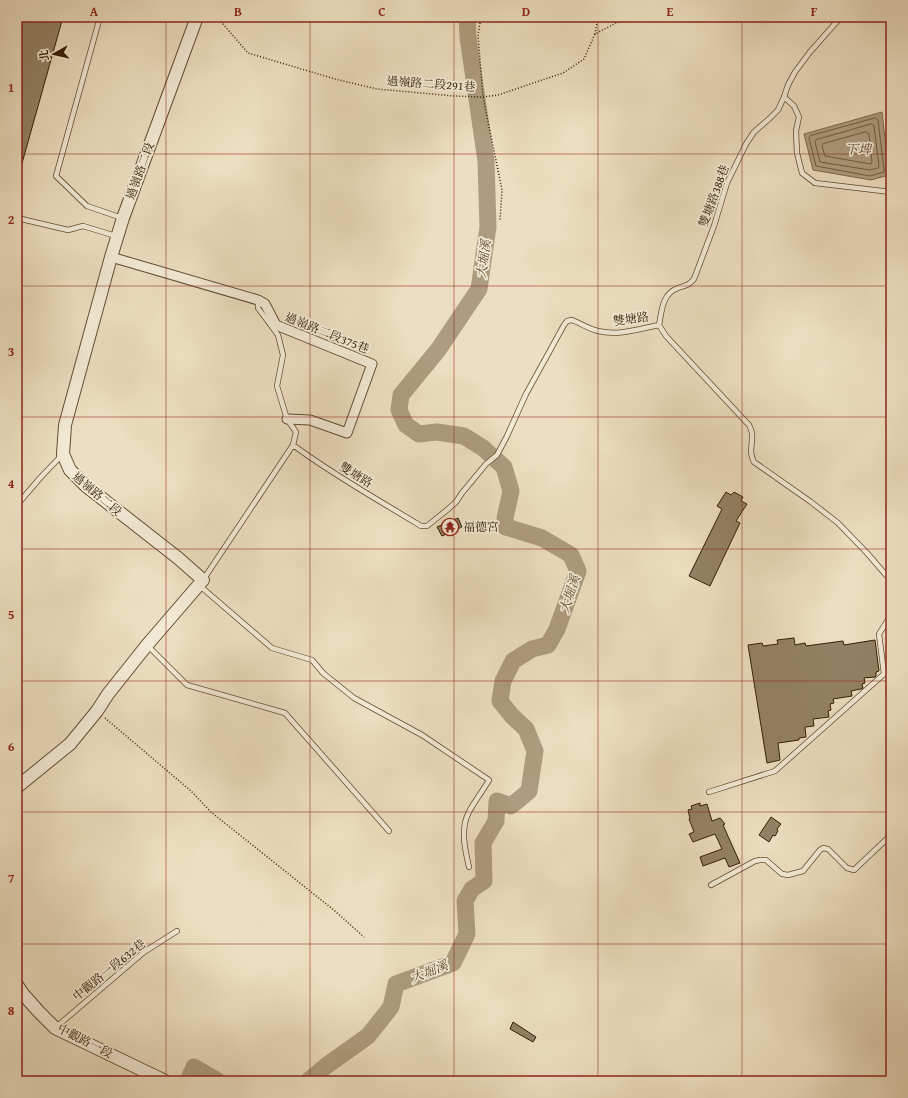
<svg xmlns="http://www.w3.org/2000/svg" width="908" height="1098" font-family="'Gentium Book Plus','Noto Serif TC',serif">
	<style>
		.water { fill: #ad9c7f; stroke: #7c694d }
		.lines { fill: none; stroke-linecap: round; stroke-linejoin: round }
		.shore { stroke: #705c40; stroke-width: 1 }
		.river { stroke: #ad9c7f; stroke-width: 17 }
		.building { fill: #938165; stroke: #331d02 }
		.service-casing { stroke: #614d32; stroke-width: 6 }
		.minor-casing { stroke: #614d32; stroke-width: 11 }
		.tertiary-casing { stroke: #614d32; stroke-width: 14 }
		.path { stroke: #331d02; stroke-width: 1.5; stroke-dasharray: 1 2; stroke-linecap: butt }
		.service { stroke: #f3ead6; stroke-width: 4.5 }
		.minor { stroke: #f3ead6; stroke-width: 9 }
		.tertiary { stroke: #f3ead6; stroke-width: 12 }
		.grid { fill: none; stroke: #8f2418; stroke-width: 1; stroke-opacity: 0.55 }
		.labels { text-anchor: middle; stroke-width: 3.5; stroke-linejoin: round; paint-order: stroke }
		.street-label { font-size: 12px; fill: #331d02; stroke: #f3ead6 }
		.poi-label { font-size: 12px; fill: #331d02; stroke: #f3ead6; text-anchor: start }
		.water-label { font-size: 13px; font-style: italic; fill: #5e492e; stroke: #f3ead6 }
		.neatline { fill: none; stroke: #8f2418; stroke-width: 1.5 }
		.grid-label { font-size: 13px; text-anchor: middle; font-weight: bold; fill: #8f2418 }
	</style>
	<rect width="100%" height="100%" fill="#ecdec0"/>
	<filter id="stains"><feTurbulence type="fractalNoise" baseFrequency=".005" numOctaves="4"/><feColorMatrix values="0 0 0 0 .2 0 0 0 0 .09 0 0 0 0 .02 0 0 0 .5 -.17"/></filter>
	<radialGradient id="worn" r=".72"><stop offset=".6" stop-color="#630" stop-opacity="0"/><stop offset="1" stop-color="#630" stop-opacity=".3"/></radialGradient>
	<path class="water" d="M882 112 889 175 871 180 813 170 804 134Z"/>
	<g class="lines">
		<path class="shore" d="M876 118 878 120 884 170V172L870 176 816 166 809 138 810 136Z
			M872 124 874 126 879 166 878 168 870 170 820 162 815 142 816 140Z
			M866 132 869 134 872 162 871 164 825 156 822 146 823 144Z"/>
		<path class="river" d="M188 1081 194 1067 218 1081
			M308 1081 326 1066 368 1036 391 1007 396 984 453 963 467 934 465 901 472 889 484 881 483 843 496 821 497 801 511 806 529 791 535 751 526 729 512 716 500 701 503 681 513 661 532 649 548 645 557 629 578 571 571 555 542 538 506 527 505 518 511 491 504 467 483 448 464 436 437 432 419 434 406 425 399 410 401 395 438 350 479 289 488 227 486 161 468 37 467 17"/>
	</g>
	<path class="building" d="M17 17H63L19 174H17Z
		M726 492 731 495 734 492 743 497 741 501 747 504 736 521 740 523 710 586 689 576 722 509 717 506Z
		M458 518 462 527 442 536 437 527Z
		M794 638 795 645 805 643 806 646 843 641 844 645 875 640 879 671 876 672V676L875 677 864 678 865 683 862 684 863 688 861 689 851 691 852 696 833 699 834 703 830 704 831 710 828 711 829 717 813 719 814 726 805 727 806 737 799 738V740L778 743 780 760 767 763 748 645 762 643 763 646 778 644 777 640Z
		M700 803V806L707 804 712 821 720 818 725 824 723 825 740 863 729 867 725 858 703 866 700 857 722 849 715 834 693 842 689 834 694 832 689 819H690L688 810 692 809 691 806Z
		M771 817 781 824 777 829 778 831 775 836 773 835 769 842 759 835Z
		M513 1022 536 1037 533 1042 510 1029Z"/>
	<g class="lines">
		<defs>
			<path id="service" d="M100 17 56 176 87 206 122 218
				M784 97 794 106 799 117 796 131 797 153 802 173 815 183 891 192
				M17 218 68 230 83 226 116 236
				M659 325C662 310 662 294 678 288 686 285 688 286 694 279L714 226 727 183 746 144 754 132 769 119 778 110 784 97 788 85 795 72 810 52 841 17
				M293 445C332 474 375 498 416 523L421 526H427L447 510 456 502 462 493 486 464 497 455 507 436 526 394 564 325 567 321 572 320C580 323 589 329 598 331 618 336 639 329 659 325L666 336 749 425C751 429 753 433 752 438 752 448 749 452 754 462L811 502 838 523 867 553 886 575 891 579
				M17 505 40 478 62 455
				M203 580 293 445 296 432 287 419 277 386 283 355 278 335 258 308V301
				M200 586 272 648 312 660 323 673 354 698 422 735 489 780C483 791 475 800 469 812 460 828 465 850 469 867
				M147 645 187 685 285 713 389 831
				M709 792 775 771 884 674 879 634 891 615
				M711 885 755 861 760 860H766L782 874 788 875 803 871 820 850 823 848 828 849 847 868 854 870 891 835
				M55 1028 144 952 177 931"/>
			<path id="minor" d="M111 257 258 300 265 304 276 325 372 364 347 433 310 420 287 419"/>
			<path id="tertiary" d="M17 787 70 744 97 711 108 694 147 645 203 580 178 558 86 486 70 470 63 454 65 425 111 257 123 218 197 17
				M17 985 23 994 39 1012 55 1028 165 1081"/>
		</defs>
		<use href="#service" class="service-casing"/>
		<use href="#minor" class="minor-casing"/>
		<use href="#tertiary" class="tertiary-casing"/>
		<path class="path" d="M217 17 248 53 335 79 377 89 454 96 483 97 498 95 563 73 584 59 595 34 616 23 631 20 663 17
			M481 17 478 35 483 97 502 190 500 221
			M595 34 598 17
			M105 718 191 791 211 812 335 911 364 937"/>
		<use href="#service" class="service"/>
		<use href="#minor" class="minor"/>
		<use href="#tertiary" class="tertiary"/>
	</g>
	<path class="grid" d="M166 17V1081M310 17V1081M454 17V1081M598 17V1081M742 17V1081M17 154H891M17 286H891M17 417H891M17 549H891M17 681H891M17 812H891M17 944H891"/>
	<defs>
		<symbol id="temple-ring" viewBox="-11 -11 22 22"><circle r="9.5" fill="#f3ead6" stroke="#8f2418" stroke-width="1.5"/><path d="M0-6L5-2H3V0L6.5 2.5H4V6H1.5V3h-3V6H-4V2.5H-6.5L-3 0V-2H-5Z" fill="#8f2418"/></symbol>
	</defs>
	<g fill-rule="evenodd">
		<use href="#temple-ring" x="440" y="517" width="20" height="20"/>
	</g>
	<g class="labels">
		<g class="street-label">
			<text transform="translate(431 84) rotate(4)" y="4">過嶺路二段291巷</text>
			<text transform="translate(140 171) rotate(-70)" y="4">過嶺路二段</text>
			<text transform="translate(714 196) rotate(-70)" y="4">雙塘路388巷</text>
			<text transform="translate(631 319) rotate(-8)" y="4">雙塘路</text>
			<text transform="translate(327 333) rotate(22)" y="4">過嶺路二段375巷</text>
			<text transform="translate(356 475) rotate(32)" y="4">雙塘路</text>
			<text transform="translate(97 494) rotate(40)" y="4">過嶺路二段</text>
			<text transform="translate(109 970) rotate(-39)" y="4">中觀路一段632巷</text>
			<text transform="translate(85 1041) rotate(27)" y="4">中觀路一段</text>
		</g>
		<g class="poi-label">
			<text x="463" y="531">福德宮</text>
		</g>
		<g class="water-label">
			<text x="858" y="154">下埤</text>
			<text transform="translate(483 259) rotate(-82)" y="5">大堀溪</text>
			<text transform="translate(569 594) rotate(-72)" y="5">大堀溪</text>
			<text transform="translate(429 971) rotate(-21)" y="5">大堀溪</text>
		</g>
	</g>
	<rect width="908" height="1098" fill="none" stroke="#ecdec0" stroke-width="44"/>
	<g transform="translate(54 54) rotate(262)" stroke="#f3ead6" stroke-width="3" paint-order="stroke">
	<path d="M0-3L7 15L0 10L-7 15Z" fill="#331d02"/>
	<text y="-6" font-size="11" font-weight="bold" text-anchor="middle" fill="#331d02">北</text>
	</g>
	<rect x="22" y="22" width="864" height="1054" class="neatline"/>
	<g class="grid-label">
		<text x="94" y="16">A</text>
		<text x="238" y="16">B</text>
		<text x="382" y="16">C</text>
		<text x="526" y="16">D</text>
		<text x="670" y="16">E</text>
		<text x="814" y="16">F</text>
		<text x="11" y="92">1</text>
		<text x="11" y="224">2</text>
		<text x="11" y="356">3</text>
		<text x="11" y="488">4</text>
		<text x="11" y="619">5</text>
		<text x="11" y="751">6</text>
		<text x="11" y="883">7</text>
		<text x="11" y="1015">8</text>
	</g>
	<rect width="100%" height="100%" filter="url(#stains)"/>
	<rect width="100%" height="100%" fill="url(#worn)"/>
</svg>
